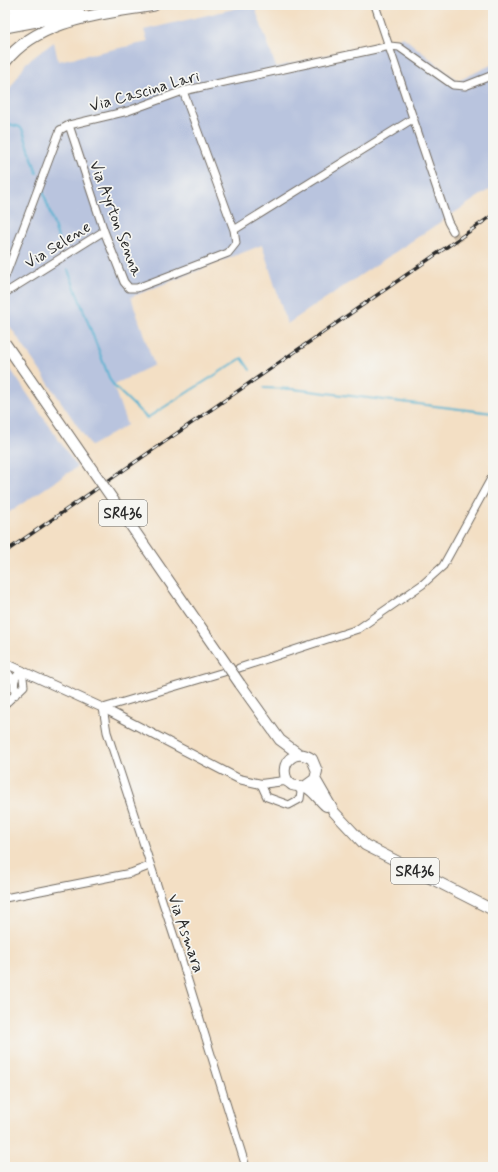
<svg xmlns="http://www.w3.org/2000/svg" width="498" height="1172" font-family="Mynerve,sans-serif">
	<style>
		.industrial { fill: #b9c4de }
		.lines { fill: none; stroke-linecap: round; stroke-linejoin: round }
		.stream { stroke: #51b1d0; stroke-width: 2 }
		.minor-tunnel { stroke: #cbbba5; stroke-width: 7; stroke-dasharray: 7 3.5; stroke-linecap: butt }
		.minor-casing { stroke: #716a61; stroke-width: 9 }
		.tertiary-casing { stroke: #716a61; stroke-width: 10 }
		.primary-casing { stroke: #716a61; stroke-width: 12 }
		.trunk-casing { stroke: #716a61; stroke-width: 13 }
		.minor { stroke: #fff; stroke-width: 7 }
		.tertiary { stroke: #fff; stroke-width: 8 }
		.primary { stroke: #fff; stroke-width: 10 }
		.trunk { stroke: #fff; stroke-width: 11 }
		.rail-casing { stroke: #2b2b2b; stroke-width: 3.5 }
		.rail { stroke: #f6f6f2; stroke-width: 2; stroke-dasharray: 6; stroke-linecap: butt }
		.primary-bridge-casing { stroke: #716a61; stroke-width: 12; stroke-linecap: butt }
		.primary-bridge { stroke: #fff; stroke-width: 10 }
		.labels { text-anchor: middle; stroke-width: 3.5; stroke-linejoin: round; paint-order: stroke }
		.shield { fill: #f6f6f2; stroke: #686867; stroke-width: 1 }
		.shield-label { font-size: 15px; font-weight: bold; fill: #2b2b2b }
		.street-label { font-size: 16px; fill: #2b2b2b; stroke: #f6f6f2 }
	</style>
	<rect width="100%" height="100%" fill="#f6f6f2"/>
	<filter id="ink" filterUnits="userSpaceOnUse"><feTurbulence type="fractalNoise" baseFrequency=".025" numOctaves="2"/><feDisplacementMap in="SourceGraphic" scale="8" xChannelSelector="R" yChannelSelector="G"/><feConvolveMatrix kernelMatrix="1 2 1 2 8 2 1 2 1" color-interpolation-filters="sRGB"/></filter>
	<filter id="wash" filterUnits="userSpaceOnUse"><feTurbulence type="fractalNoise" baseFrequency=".012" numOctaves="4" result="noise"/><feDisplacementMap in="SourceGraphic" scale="16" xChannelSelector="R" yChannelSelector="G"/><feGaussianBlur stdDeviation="0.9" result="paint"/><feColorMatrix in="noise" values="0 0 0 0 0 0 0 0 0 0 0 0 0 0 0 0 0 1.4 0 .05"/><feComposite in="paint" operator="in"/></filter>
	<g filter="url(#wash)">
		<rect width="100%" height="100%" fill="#f3dfc4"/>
		<path class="industrial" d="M250 5H254L276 67 403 37 458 81 493 64V187L287 324 262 245 131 297 154 365 113 385 127 425 91 446 5 319 6 95 26 63 54 42 58 61 148 42 144 30Z
			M5 361 77 467 5 515Z"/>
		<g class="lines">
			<path class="stream" d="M5 123 20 127 23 131 37 173
				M43 191 61 247
				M68 270 110 380 115 387 147 418 242 358 250 370
				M264 388 293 389 493 413"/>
		</g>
	</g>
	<g filter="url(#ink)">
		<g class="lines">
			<path class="minor-tunnel" d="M453 231 460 242"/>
			<defs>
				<path id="minor" d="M375 5 448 222 453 231
					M69 125 104 231 124 282 129 288H137L228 253 236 243 234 230 183 91
					M234 230 414 118
					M5 277 60 130 69 125 128 111 183 91 390 46 399 47 453 85 465 86 493 75
					M5 293 104 231
					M5 668 14 682
					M239 668 358 629 423 584 443 566 493 475
					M224 672 103 708 107 732 181 958 246 1167
					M15 695C14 683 13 678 22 670
					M5 704 24 686 22 670
					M261 784 267 797 289 805 300 799 301 792 298 787
					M5 898 131 873 149 866"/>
				<path id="tertiary" d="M5 663 103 708 239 779 261 784 284 781 291 784"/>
				<path id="primary" d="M240 684 280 740 299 754
					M315 779 334 812 365 845 493 910
					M304 787 315 779 317 771 312 759C306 755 300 753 294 756 282 762 282 778 292 785 297 787 301 785 305 787 312 789 320 801 326 806"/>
				<path id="trunk" d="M5 6 37 7
					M5 18 79 5
					M5 27 79 13
					M5 62C39 18 104 14 154 5"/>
			</defs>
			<use href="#minor" class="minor-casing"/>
			<use href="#tertiary" class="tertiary-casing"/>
			<use href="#primary" class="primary-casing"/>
			<use href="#trunk" class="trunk-casing"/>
			<use href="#minor" class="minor"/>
			<use href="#tertiary" class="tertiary"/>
			<use href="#primary" class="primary"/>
			<use href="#trunk" class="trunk"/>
			<defs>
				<path id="rail" d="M5 552 493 215"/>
			</defs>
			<use href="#rail" class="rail-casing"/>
			<use href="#rail" class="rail"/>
			<defs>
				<path id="primary-bridge" d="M5 343 240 684"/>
			</defs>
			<use href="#primary-bridge" class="primary-bridge-casing"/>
			<use href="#primary-bridge" class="primary-bridge"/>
		</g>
	</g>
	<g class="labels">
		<g class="shield">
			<rect x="99" y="500" width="48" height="26" rx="3"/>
			<rect x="391" y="858" width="48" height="26" rx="3"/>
		</g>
		<g class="shield-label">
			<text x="123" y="518">SR436</text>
			<text x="415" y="876">SR436</text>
		</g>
		<g class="street-label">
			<text transform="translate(144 90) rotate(-16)" y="6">Via Cascina Lari</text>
			<text transform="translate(117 218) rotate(69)" y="6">Via Ayrton Senna</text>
			<text transform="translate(57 244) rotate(-32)" y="6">Via Selene</text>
			<text transform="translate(187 933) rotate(71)" y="6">Via Asmara</text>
		</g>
	</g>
	<rect width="498" height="1172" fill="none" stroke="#f6f6f2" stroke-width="20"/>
</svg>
